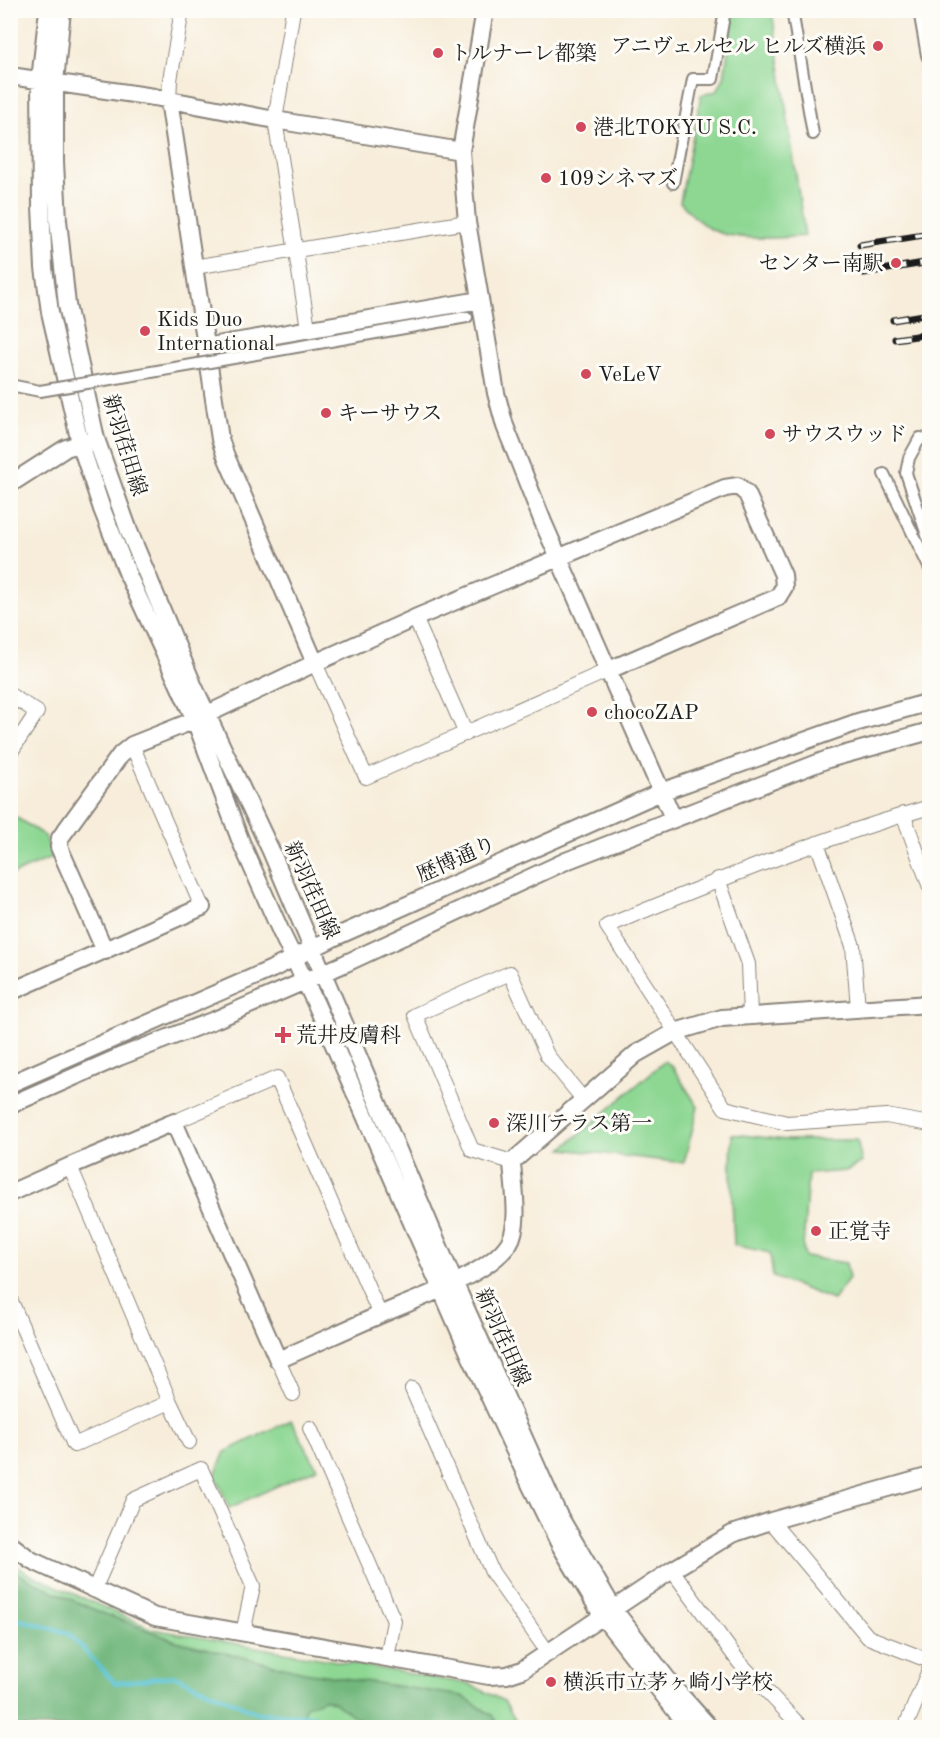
<svg xmlns="http://www.w3.org/2000/svg" width="940" height="1738" font-family="'Old Standard TT','Noto Serif JP',serif">
	<style>
		.green { fill: #8dd793; stroke: #547a58; stroke-width: 1.5 }
		.forest { fill: #72b87d; stroke: #476a4c; stroke-width: 1.5 }
		.lines { fill: none; stroke-linecap: round; stroke-linejoin: round }
		.stream { stroke: #58c2d3; stroke-width: 4.5 }
		.pedestrian-casing { stroke: #8a847b; stroke-width: 14 }
		.minor-casing { stroke: #8a847b; stroke-width: 16 }
		.tertiary-casing { stroke: #8a847b; stroke-width: 20 }
		.pedestrian { stroke: #fff; stroke-width: 10 }
		.minor { stroke: #fff; stroke-width: 14 }
		.tertiary { stroke: #fff; stroke-width: 16 }
		.rail-casing { stroke: #1c1c1c; stroke-width: 7 }
		.rail { stroke: #fdfcf7; stroke-width: 4.5; stroke-dasharray: 14; stroke-linecap: butt }
		.pedestrian-bridge-casing { stroke: #8a847b; stroke-width: 14; stroke-linecap: butt }
		.pedestrian-bridge { stroke: #fff; stroke-width: 10 }
		.poi-dot { fill: #d1495b; stroke: #fdfcf7; stroke-width: 2 }
		.labels { text-anchor: middle; stroke-width: 6; stroke-linejoin: round; paint-order: stroke }
		.poi-label { font-size: 21px; fill: #1c1c1c; stroke: #fdfcf7; text-anchor: start }
		.street-label { font-size: 21px; fill: #1c1c1c; stroke: #fdfcf7 }
	</style>
	<rect width="100%" height="100%" fill="#fdfcf7"/>
	<filter id="ink" filterUnits="userSpaceOnUse"><feTurbulence type="fractalNoise" baseFrequency=".0167" numOctaves="2"/><feDisplacementMap in="SourceGraphic" scale="12" xChannelSelector="R" yChannelSelector="G"/><feConvolveMatrix kernelMatrix="1 2 1 2 8 2 1 2 1" color-interpolation-filters="sRGB"/></filter>
	<filter id="wash" filterUnits="userSpaceOnUse"><feTurbulence type="fractalNoise" baseFrequency=".008" numOctaves="4" result="noise"/><feDisplacementMap in="SourceGraphic" scale="24" xChannelSelector="R" yChannelSelector="G"/><feGaussianBlur stdDeviation="1.35" result="paint"/><feColorMatrix in="noise" values="0 0 0 0 0 0 0 0 0 0 0 0 0 0 0 0 0 1.4 0 .05"/><feComposite in="paint" operator="in"/></filter>
	<g filter="url(#wash)">
		<rect width="100%" height="100%" fill="#f7edda"/>
		<path class="green" d="M734 11H772L805 236C778 238 730 242 707 227 697 220 688 211 680 202L701 95 717 91 724 77Z
			M11 814 45 836 53 857 11 875Z
			M665 1061 672 1066 698 1107 684 1163 562 1149Z
			M732 1134 787 1140H857L862 1162 846 1171 808 1174 803 1247 805 1257 846 1263 849 1278 833 1300 773 1277 770 1253 734 1245 731 1173Z
			M291 1420 317 1468 229 1508 215 1475 225 1452Z
			M10 1560 27 1573 152 1629 469 1684 504 1701 519 1727H11Z"/>
		<path class="forest" d="M10 1566 19 1574 55 1592 100 1612 176 1641 304 1672 462 1696 492 1715 499 1727H370L335 1703 324 1699 306 1706 297 1727H11Z"/>
		<g class="lines">
			<path class="stream" d="M10 1617 68 1633 115 1683 175 1676 258 1713 315 1716 328 1728"/>
		</g>
	</g>
	<g filter="url(#ink)">
		<g class="lines">
			<defs>
				<path id="pedestrian" d="M792 10 813 134
					M673 183 693 79H713L725 10
					M245 356 467 317
					M10 385 40 391
					M930 440 920 438 909 458 906 473 930 544
					M884 474 930 569"/>
				<path id="minor" d="M293 10 275 120 308 328
					M169 100 170 80 182 10
					M194 267 467 222
					M415 618 466 734
					M315 663 366 777 609 670
					M10 695 37 712 10 753
					M132 745 202 907
					M930 807C819 839 713 882 607 926L725 1108 787 1123 886 1116 930 1124
					M903 814 930 887
					M817 843 853 946 858 1008
					M718 879 748 964 750 1015
					M174 1122 277 1078 380 1315
					M512 1162 472 1150 415 1015 510 973 547 1055 583 1099
					M70 1166 170 1402 189 1442
					M10 1299 74 1445 170 1402
					M278 1360 293 1394
					M412 1389 492 1572 549 1654
					M310 1428 394 1621 387 1658
					M771 1521 868 1637 930 1661
					M672 1570 739 1662 802 1728
					M94 1590 133 1500 201 1469 253 1586 243 1633
					M905 1728 930 1668"/>
				<path id="tertiary" d="M48 10 40 80 41 207 44 268 50 312 80 443 102 509 129 577 195 720 241 842 281 932 316 1004 470 1355 531 1486 560 1545 603 1617 689 1728
					M62 10 55 82V162L58 220 67 305 96 439 129 531 194 687 271 851 454 1282 558 1514 614 1610 675 1689 710 1728
					M485 10 461 151 467 222 496 393 505 426 543 522 673 818
					M922 10 930 55
					M10 76 154 97 275 120 461 151
					M169 100 220 439 225 454 315 663
					M205 347 480 300
					M10 484 66 448 91 440
					M105 951 59 847 60 838 121 754 132 745 195 720 315 663 415 618 725 488 738 486 747 494 783 575 784 587 778 597 609 670
					M10 992 202 907
					M10 1084 272 969 333 938 661 792 858 722 930 702
					M10 1105 119 1057 217 1019 344 964 566 861 828 759 930 731
					M10 1193 70 1166 174 1122 278 1360C313 1345 347 1329 382 1314 416 1299 490 1274 509 1243 521 1224 513 1184 512 1162L636 1054 675 1032 722 1018 930 1004
					M10 1544 31 1560 155 1617 489 1676 507 1675 522 1670 672 1570 732 1534 771 1521 930 1476"/>
			</defs>
			<use href="#pedestrian" class="pedestrian-casing"/>
			<use href="#minor" class="minor-casing"/>
			<use href="#tertiary" class="tertiary-casing"/>
			<use href="#pedestrian" class="pedestrian"/>
			<use href="#minor" class="minor"/>
			<use href="#tertiary" class="tertiary"/>
			<defs>
				<path id="rail" d="M860 245 930 234
					M864 273 930 262
					M893 320 930 314
					M895 339 930 334"/>
			</defs>
			<use href="#rail" class="rail-casing"/>
			<use href="#rail" class="rail"/>
			<defs>
				<path id="pedestrian-bridge" d="M40 391 245 356"/>
			</defs>
			<use href="#pedestrian-bridge" class="pedestrian-bridge-casing"/>
			<use href="#pedestrian-bridge" class="pedestrian-bridge"/>
		</g>
	</g>
	<g class="poi-dot">
		<circle cx="878" cy="46" r="6"/>
		<circle cx="438" cy="53" r="6"/>
		<circle cx="581" cy="127" r="6"/>
		<circle cx="546" cy="178" r="6"/>
		<circle cx="896" cy="263" r="6"/>
		<circle cx="145" cy="331" r="6"/>
		<circle cx="586" cy="374" r="6"/>
		<circle cx="326" cy="413" r="6"/>
		<circle cx="770" cy="434" r="6"/>
		<circle cx="592" cy="712" r="6"/>
		<path d="M280 1026h6v6h6v6h-6v6h-6v-6h-6v-6h6z"/>
		<circle cx="494" cy="1123" r="6"/>
		<circle cx="816" cy="1231" r="6"/>
		<circle cx="551" cy="1682" r="6"/>
	</g>
	<g class="labels">
		<g class="poi-label">
			<text x="866" y="53" text-anchor="end">アニヴェルセル ヒルズ横浜</text>
			<text x="450" y="60">トルナーレ都築</text>
			<text x="593" y="134">港北TOKYU S.C.</text>
			<text x="558" y="185">109シネマズ</text>
			<text x="884" y="270" text-anchor="end">センター南駅</text>
			<text x="157" y="326">Kids Duo<tspan x="157" dy="24">International</tspan></text>
			<text x="598" y="381">VeLeV</text>
			<text x="338" y="420">キーサウス</text>
			<text x="782" y="441">サウスウッド</text>
			<text x="604" y="719">chocoZAP</text>
			<text x="296" y="1042">荒井皮膚科</text>
			<text x="506" y="1130">深川テラス第一</text>
			<text x="828" y="1238">正覚寺</text>
			<text x="563" y="1689">横浜市立茅ヶ崎小学校</text>
		</g>
		<g class="street-label">
			<text transform="translate(125 445) rotate(73)" y="7">新羽荏田線</text>
			<text transform="translate(456 859) rotate(-24)" y="7">歴博通り</text>
			<text transform="translate(312 890) rotate(66)" y="7">新羽荏田線</text>
			<text transform="translate(503 1337) rotate(66)" y="7">新羽荏田線</text>
		</g>
	</g>
	<rect width="940" height="1738" fill="none" stroke="#fdfcf7" stroke-width="36"/>
</svg>
